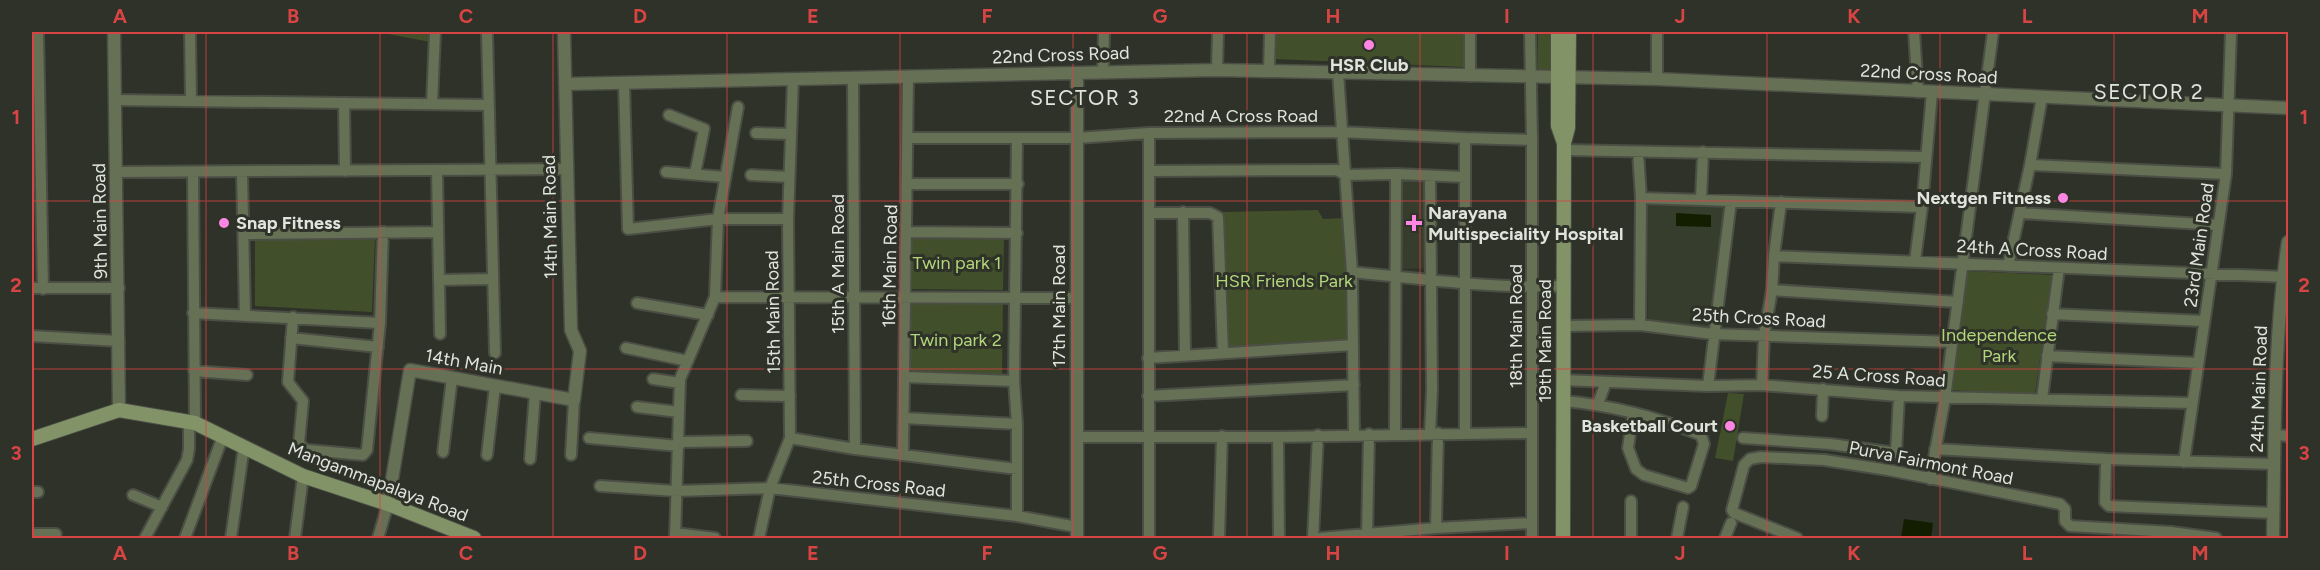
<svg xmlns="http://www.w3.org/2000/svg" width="2320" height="570" font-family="Figtree,sans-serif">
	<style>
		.built { fill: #363d2d }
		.green { fill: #414f2b }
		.water { fill: #131e00 }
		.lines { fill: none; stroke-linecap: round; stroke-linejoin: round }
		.minor-casing { stroke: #4b4e45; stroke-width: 14 }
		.tertiary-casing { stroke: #4b4e45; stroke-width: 15 }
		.secondary-casing { stroke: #4b4e45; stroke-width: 16 }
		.minor { stroke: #657055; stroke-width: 10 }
		.tertiary { stroke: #657055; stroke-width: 12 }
		.secondary { stroke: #829368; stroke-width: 14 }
		.grid { fill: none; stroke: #d84443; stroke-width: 1.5; stroke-opacity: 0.55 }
		.poi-dot { fill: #fd86e2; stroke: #2e3228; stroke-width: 2 }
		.labels { text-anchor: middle; stroke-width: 6; stroke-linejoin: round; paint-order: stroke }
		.street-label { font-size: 18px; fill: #e1e4dd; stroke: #2e3228 }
		.poi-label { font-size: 18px; font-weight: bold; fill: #e1e4dd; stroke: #2e3228; text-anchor: end }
		.park-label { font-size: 18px; fill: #b3d67a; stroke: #2e3228 }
		.quarter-label { font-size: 21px; letter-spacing: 1.5px; fill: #e1e4dd; stroke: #2e3228 }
		.neatline { fill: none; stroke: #d84443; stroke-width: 2 }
		.grid-label { font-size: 20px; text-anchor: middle; font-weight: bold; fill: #d84443 }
	</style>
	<rect width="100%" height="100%" fill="#2e3228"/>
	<path class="built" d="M1401 178H1426V268L1401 269Z
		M1648 205 1727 206 1709 329 1648 322Z"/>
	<path class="green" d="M378 32H430V42Z
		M1275 32H1464V67L1274 59Z
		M1538 32H1550V70H1538Z
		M1318 210 1323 219 1344 218 1350 341 1220 349 1221 212Z
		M912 236 1004 237 1003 290 911 289Z
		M375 239 372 312 255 306V240Z
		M1967 271 2052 275 2035 394 1949 390Z
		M910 303 1003 304 1002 377 908 375Z
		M1728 393 1744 394 1733 461 1715 458Z"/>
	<path class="water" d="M1676 213 1711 215V227L1676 226Z
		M1904 519 1933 523 1931 538H1901Z"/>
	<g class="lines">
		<defs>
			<path id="minor" d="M38 32 43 289
				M190 32 191 101
				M487 32 495 353
				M1530 32 1532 140V538
				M1914 32 1918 92
				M1217 70 1218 32
				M1103 71 1104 32
				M1269 71 1270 32
				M1338 73 1352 272 1354 434
				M1470 76V32
				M853 78 855 449
				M1657 79V32
				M624 83 628 229 718 219H788
				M115 100 488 105
				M344 103 345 171
				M432 104 435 32
				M669 115 704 129 695 174
				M756 133 791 134
				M909 138H1077L1149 133 1341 132 1465 138
				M1564 150 1926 157
				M1638 152 1641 198 1640 325
				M2030 165 2226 174
				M437 170 440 334
				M242 171 245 315
				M1149 171 1337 170 1345 175 1396 174 1465 177
				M117 172 567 169
				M193 172 195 423
				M666 172 724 177
				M751 175 789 177
				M1430 176 1432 390 1430 433
				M908 184H1018
				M1641 198 1922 207
				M1701 200 1703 152
				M1183 212 1185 356
				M1149 213H1210L1218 217 1223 352
				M2020 213 2218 225
				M908 232 1017 233
				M244 234 438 232
				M1774 256 2288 277
				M1915 261 1922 207 1932 92
				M2008 266 2030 165 2042 97
				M1352 272C1422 279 1493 289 1563 286
				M439 280 492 279
				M32 288H119
				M1772 290 1958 302
				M715 297 1077 298
				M637 303 708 315
				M193 313 380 323
				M2052 314 2204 321
				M293 317 288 382 303 401 299 443 304 449 308 450 363 455 367 450 380 323 383 232
				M1563 326 1640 325 1713 334 1953 342
				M32 336 119 341
				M291 338 378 347
				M626 348 688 361
				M2047 356 2198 363
				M1148 358 1353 345
				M194 371 247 375
				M905 377 1014 381
				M653 379 680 383
				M1563 380 1708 386 1762 385 1899 396 2192 403
				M1762 385 1764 336 1772 290 1774 256 1781 202
				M1708 386 1731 201
				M741 395 790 396
				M1148 396 1354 385
				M2042 399 2059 268
				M1563 401C1610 405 1657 417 1701 435L1704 444 1691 486 1688 488 1644 475 1636 469 1628 448 1633 413
				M1598 404 1606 382
				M637 407 679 412
				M1822 416 1823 389
				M904 418 1017 424
				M1465 433V138L1532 140
				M1395 434 1396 174
				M2274 435 2288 436
				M1077 437H1278L1532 433
				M1278 437 1279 538
				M589 438 679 446
				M790 438 855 449 1017 469V424L1014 381 1017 138
				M1743 438 1830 444 1896 453 1899 396
				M679 442 747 441
				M1935 449 2106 459 2274 464
				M443 452 452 378
				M487 455 495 386
				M571 455 574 400
				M903 455 908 77
				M530 459 535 393
				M2106 459 2105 502 2109 506 2273 513
				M2184 462 2226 174 2231 32
				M1930 479 1945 398 1993 32
				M600 486 676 491 770 488 1017 516 1077 527
				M32 492H38
				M133 495 162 507
				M1631 501V538
				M1017 516V469
				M1436 528 1438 433
				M675 533 715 538
				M32 534H56
				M145 538 187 460 189 449V421
				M185 538 223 436
				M231 538 244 446
				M295 538 303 476
				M378 538 388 504
				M675 538 680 379 715 297 718 219 738 107
				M759 538 770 488 790 438 788 219 793 79
				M1149 538V133
				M1219 538 1222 436
				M1313 538 1318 435
				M1320 538 1436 528 1532 523
				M1367 538 1369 434
				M1677 538 1683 507
				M1725 538 1731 523
				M1797 538 1734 513 1732 510 1744 465 1750 459 1761 457 1824 460 1888 470 2060 504 2065 509V521L2070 526 2171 532 2216 538"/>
			<path id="tertiary" d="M114 32 119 410
				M565 84 1217 70 1657 79 2288 108
				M388 504 410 370 574 400 580 351 571 330 564 32
				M1077 538V73
				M2273 538C2275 439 2273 340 2288 242"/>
			<path id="secondary" d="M1558 32V126L1564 143
				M32 439 119 410 195 423 303 476 388 504 474 538
				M1563 538 1564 143 1568 128 1569 32"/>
		</defs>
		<use href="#minor" class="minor-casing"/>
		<use href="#tertiary" class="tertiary-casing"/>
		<use href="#secondary" class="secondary-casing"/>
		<use href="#minor" class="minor"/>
		<use href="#tertiary" class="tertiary"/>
		<use href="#secondary" class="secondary"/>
	</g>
	<path class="grid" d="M206 32V538M380 32V538M553 32V538M727 32V538M900 32V538M1073 32V538M1247 32V538M1420 32V538M1593 32V538M1767 32V538M1940 32V538M2114 32V538M32 201H2288M32 369H2288"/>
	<g class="poi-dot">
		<circle cx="1369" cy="45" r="6"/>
		<circle cx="2063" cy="198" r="6"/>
		<circle cx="224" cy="223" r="6"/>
		<path d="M1411 214h6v6h6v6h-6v6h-6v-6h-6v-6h6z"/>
		<circle cx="1730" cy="426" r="6"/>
	</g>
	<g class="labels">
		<g class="street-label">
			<text transform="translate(1061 55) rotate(-2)" y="6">22nd Cross Road</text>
			<text transform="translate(1929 74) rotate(3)" y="6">22nd Cross Road</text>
			<text x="1241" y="122">22nd A Cross Road</text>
			<text transform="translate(550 217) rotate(-91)" y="6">14th Main Road</text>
			<text transform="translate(100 221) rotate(-91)" y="6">9th Main Road</text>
			<text transform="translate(2199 245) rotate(-82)" y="6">23rd Main Road</text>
			<text transform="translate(2032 250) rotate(3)" y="6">24th A Cross Road</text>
			<text transform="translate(838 264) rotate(-90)" y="6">15th A Main Road</text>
			<text transform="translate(890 266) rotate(-89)" y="6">16th Main Road</text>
			<text transform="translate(1059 306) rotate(-90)" y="6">17th Main Road</text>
			<text transform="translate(773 312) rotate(-91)" y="6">15th Main Road</text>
			<text transform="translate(1759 318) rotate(3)" y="6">25th Cross Road</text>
			<text transform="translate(1516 326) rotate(-90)" y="6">18th Main Road</text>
			<text transform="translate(1545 341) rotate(-90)" y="6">19th Main Road</text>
			<text transform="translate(464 362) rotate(10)" y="6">14th Main</text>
			<text transform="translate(1879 376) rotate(4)" y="6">25 A Cross Road</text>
			<text transform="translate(2259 389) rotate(-88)" y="6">24th Main Road</text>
			<text transform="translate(1931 463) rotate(11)" y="6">Purva Fairmont Road</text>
			<text transform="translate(378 482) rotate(21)" y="6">Mangammapalaya Road</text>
			<text transform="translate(879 484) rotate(6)" y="6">25th Cross Road</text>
		</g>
		<g class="poi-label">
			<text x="1369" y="71" text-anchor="middle">HSR Club</text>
			<text x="2051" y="204">Nextgen Fitness</text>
			<text x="1428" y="219" text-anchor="start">Narayana<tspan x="1428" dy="21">Multispeciality Hospital</tspan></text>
			<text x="236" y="229" text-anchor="start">Snap Fitness</text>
			<text x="1718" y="432">Basketball Court</text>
		</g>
		<g class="park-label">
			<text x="957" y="269">Twin park 1</text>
			<text x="1284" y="287">HSR Friends Park</text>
			<text x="1999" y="341">Independence<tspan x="1999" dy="21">Park</tspan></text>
			<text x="956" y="346">Twin park 2</text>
		</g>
		<g class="quarter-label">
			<text x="2149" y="99">SECTOR 2</text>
			<text x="1085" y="105">SECTOR 3</text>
		</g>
	</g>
	<rect width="2320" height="570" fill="none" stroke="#2e3228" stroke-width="66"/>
	<rect x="33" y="33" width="2254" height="504" class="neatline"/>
	<g class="grid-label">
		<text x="120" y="23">A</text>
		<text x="293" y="23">B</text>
		<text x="466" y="23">C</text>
		<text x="640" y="23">D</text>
		<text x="813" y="23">E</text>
		<text x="987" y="23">F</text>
		<text x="1160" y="23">G</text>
		<text x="1333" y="23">H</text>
		<text x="1507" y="23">I</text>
		<text x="1680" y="23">J</text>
		<text x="1854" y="23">K</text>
		<text x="2027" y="23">L</text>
		<text x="2200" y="23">M</text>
		<text x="16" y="124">1</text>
		<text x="2304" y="124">1</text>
		<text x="16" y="292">2</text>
		<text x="2304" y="292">2</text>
		<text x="16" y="460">3</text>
		<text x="2304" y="460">3</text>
		<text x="120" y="560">A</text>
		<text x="293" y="560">B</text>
		<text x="466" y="560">C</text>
		<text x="640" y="560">D</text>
		<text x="813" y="560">E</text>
		<text x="987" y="560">F</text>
		<text x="1160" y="560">G</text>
		<text x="1333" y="560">H</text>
		<text x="1507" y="560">I</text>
		<text x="1680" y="560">J</text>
		<text x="1854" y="560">K</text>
		<text x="2027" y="560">L</text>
		<text x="2200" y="560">M</text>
	</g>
</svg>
